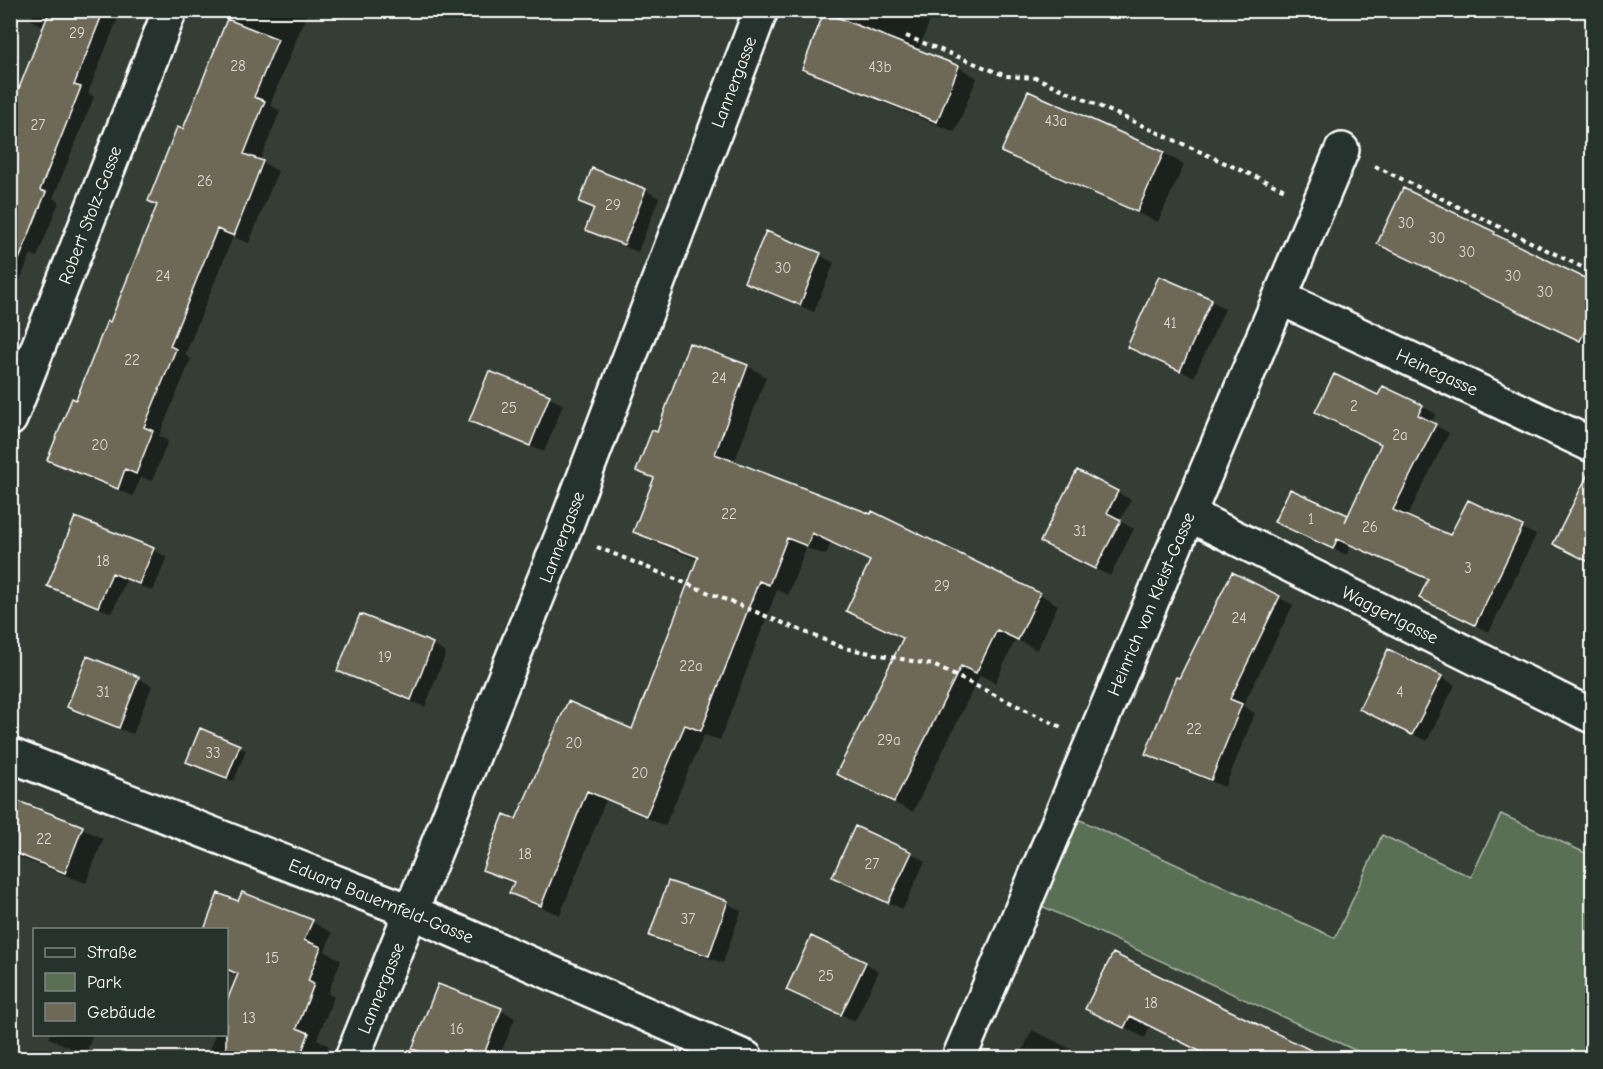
<svg xmlns="http://www.w3.org/2000/svg" width="1603" height="1069" font-family="'Comic Neue',sans-serif">
	<style>
		.green { fill: #5a7054; stroke: #acb8aa; stroke-width: 1.5 }
		.shadow { fill: #0007 }
		.building { fill: #6d6956; stroke: #fff; stroke-width: 1.5 }
		.lines { fill: none; stroke-linecap: round; stroke-linejoin: round }
		.street-casing { stroke: #fff; stroke-width: 38 }
		.path { stroke: #fff; stroke-width: 4; stroke-dasharray: 4.5 4.5; stroke-linecap: butt }
		.street { stroke: #26332d; stroke-width: 33 }
		.labels { text-anchor: middle; stroke-width: 4.5; stroke-linejoin: round; paint-order: stroke }
		.number-label { font-size: 15px; fill: #dadad5 }
		.street-label { font-size: 18px; fill: #fff; stroke: #26332d }
	</style>
	<rect width="100%" height="100%" fill="#343e35"/>
	<filter id="ink" filterUnits="userSpaceOnUse"><feTurbulence type="fractalNoise" baseFrequency=".0167" numOctaves="2"/><feDisplacementMap in="SourceGraphic" scale="12" xChannelSelector="R" yChannelSelector="G"/><feConvolveMatrix kernelMatrix="1 2 1 2 8 2 1 2 1" color-interpolation-filters="sRGB"/></filter>
	<g filter="url(#ink)">
		<path class="green" d="M1501 814 1592 856V1058H1372L1037 904 1076 818 1335 938 1382 835 1471 877Z"/>
		<path class="shadow" d="M34 10H121L88 93 94 97 53 198 59 202 37 257 31 254 10 304V115L45 28 31 20Z
			M232 10H316L314 16 307 13 270 105 280 111 260 161 278 171 249 243 233 237 185 355 191 359 159 436 168 441 152 481 141 477 133 496 64 468 49 459 77 402 111 324 159 206 149 201 184 131Z
			M826 10H934L918 51 959 67 977 78 955 132 822 78 803 68Z
			M1003 151 1164 153 1184 165 1158 222 1023 163Z
			M645 190 659 198 638 252 601 237 587 229 595 210 581 201Z
			M766 233 820 255 834 263 814 312 760 290 746 282Z
			M1494 233 1592 284V347L1393 251Z
			M1160 278 1212 301 1225 309 1194 377 1143 354Z
			M690 345 748 366 766 377 734 463 871 516 873 513 1039 594 1058 605 1037 650 1016 639 995 683 980 675 913 812 857 784 904 639 848 610 872 561 831 542 826 555 806 548 788 595 777 590 720 740 704 735 665 826 606 800 560 915 530 903 511 892 515 884 503 880 484 869 517 821 632 731 698 560 653 542 635 531 655 480 637 470 658 434Z
			M549 397 563 405 544 452 484 428 471 421Z
			M1379 397 1422 406 1436 414 1431 423 1449 433 1407 517 1451 537 1468 502 1536 535 1489 632 1434 605 1429 580 1351 546 1347 555 1290 530 1276 522 1291 491 1349 517 1382 445 1330 419Z
			M1117 492 1131 500 1120 521 1134 529 1110 576 1055 549Z
			M153 550 167 557 153 591 126 580 112 613 63 594 49 586Z
			M1232 574 1293 605 1243 706 1255 713 1225 787 1161 762 1147 754Z
			M361 616 433 645 446 653 425 707 353 678 339 670Z
			M1441 677 1455 685 1427 741 1374 716Z
			M138 678 152 686 133 734 82 714 69 706Z
			M201 730 246 750 234 781 195 765Z
			M10 800 82 828 103 839 86 883 10 854Z
			M911 853 925 861 903 909 848 884Z
			M239 903 312 922 332 933 325 951 341 960 328 993 334 997 317 1039 329 1046 324 1058H227L210 1049 215 1034H226L239 976 226 972V930Z
			M727 903 741 911 723 963 665 943 651 935Z
			M1113 955 1215 1058 1150 1026 1145 1038 1087 1008Z
			M865 963 879 971 855 1021 802 997Z
			M438 986 501 1010 515 1018 499 1058H410Z
			M1032 1030 1075 1051 1071 1058H1019Z
			M50 1034H93L86 1054 55 1041 49 1038Z"/>
		<path class="building" d="M50 10H104L74 85 81 87 40 190 46 192 12 277H10V111Z
			M824 12 959 66 937 122 802 69Z
			M227 19 278 39 254 97 265 101 244 154 263 161 234 236 217 229 170 346 176 349 144 427 153 431 136 474 125 469 118 489 47 460 72 398 76 400 107 321 110 322 157 205 148 201 177 127 183 129Z
			M1028 91 1164 152 1137 212 1001 152Z
			M592 168 646 189 624 245 585 230 594 208 579 202Z
			M1403 188 1495 232 1494 234 1593 282V314L1580 341 1377 244Z
			M766 231 821 253 800 305 744 282Z
			M1159 276 1212 299 1180 371 1127 347Z
			M689 343 748 365 715 454 871 514 872 511 1040 593 1018 640 997 630 976 673 961 666 894 802 836 774 903 638 846 611 870 561 812 533 807 546 787 538 769 585 759 581 701 731 685 725 646 816 587 791 541 906 509 893 514 882 482 870 504 814 516 819 568 701 632 729 698 557 633 532 654 478 636 471 652 430 657 432Z
			M489 371 550 395 530 446 469 421Z
			M1334 374 1378 395 1383 386 1423 405 1418 415 1436 424 1393 510 1450 535 1468 500 1523 526 1475 625 1419 598 1428 579 1337 539 1333 549 1274 522 1290 489 1348 515 1345 522 1381 444 1315 412Z
			M1593 464V564L1553 544Z
			M1077 470 1118 491 1107 513 1121 520 1095 569 1040 542 1065 492H1066Z
			M75 517 154 548 139 584 112 573 98 607 47 586Z
			M1232 572 1280 596 1230 699 1242 704 1211 780 1145 754 1176 677 1179 678Z
			M360 614 433 643 411 700 337 671Z
			M1388 649 1442 676 1412 735 1359 709Z
			M87 656 139 677 119 728 67 707Z
			M200 728 240 745 227 778 186 762Z
			M10 798 83 826 65 873 10 851Z
			M855 826 912 852 888 903 832 877Z
			M668 881 728 901 709 956 649 936Z
			M242 892 313 920 304 940 321 947 308 981 314 984 297 1028 309 1033 299 1059H226V1003L238 974 226 969V930H204L218 893 238 901Z
			M811 936 866 962 841 1015 786 990Z
			M1113 953 1241 1016 1329 1059H1215L1130 1016 1124 1028 1085 1009Z
			M438 984 502 1008 482 1059H419L421 1052 412 1049Z"/>
		<g class="lines">
			<defs>
				<path id="street" d="M1281 298 1592 445
					M10 419 170 10
					M1188 514 1592 716
					M10 755 412 912 746 1058
					M352 1058 563 533 761 10
					M959 1058C1087 756 1216 454 1342 150"/>
			</defs>
			<use href="#street" class="street-casing"/>
			<path class="path" d="M906 36 1006 76 1037 78 1287 191
				M1375 166 1592 272
				M597 547 844 648 933 665 1061 727"/>
			<use href="#street" class="street"/>
		</g>
	</g>
	<g class="labels">
		<g class="number-label">
			<text x="77" y="38">29</text>
			<text x="238" y="71">28</text>
			<text x="880" y="72">43b</text>
			<text x="1056" y="126">43a</text>
			<text x="38" y="130">27</text>
			<text x="205" y="186">26</text>
			<text x="613" y="210">29</text>
			<text x="1406" y="228">30</text>
			<text x="1437" y="243">30</text>
			<text x="1467" y="257">30</text>
			<text x="783" y="273">30</text>
			<text x="163" y="281">24</text>
			<text x="1513" y="281">30</text>
			<text x="1545" y="297">30</text>
			<text x="1170" y="328">41</text>
			<text x="132" y="365">22</text>
			<text x="719" y="383">24</text>
			<text x="1354" y="411">2</text>
			<text x="509" y="413">25</text>
			<text x="1400" y="440">2a</text>
			<text x="100" y="450">20</text>
			<text x="729" y="519">22</text>
			<text x="1311" y="524">1</text>
			<text x="1370" y="532">26</text>
			<text x="1080" y="536">31</text>
			<text x="103" y="566">18</text>
			<text x="1468" y="573">3</text>
			<text x="942" y="591">29</text>
			<text x="1239" y="623">24</text>
			<text x="385" y="662">19</text>
			<text x="691" y="671">22a</text>
			<text x="103" y="697">31</text>
			<text x="1400" y="697">4</text>
			<text x="1194" y="734">22</text>
			<text x="889" y="745">29a</text>
			<text x="574" y="748">20</text>
			<text x="213" y="758">33</text>
			<text x="640" y="778">20</text>
			<text x="44" y="844">22</text>
			<text x="525" y="859">18</text>
			<text x="872" y="869">27</text>
			<text x="688" y="924">37</text>
			<text x="272" y="963">15</text>
			<text x="826" y="981">25</text>
			<text x="1151" y="1008">18</text>
			<text x="249" y="1023">13</text>
			<text x="457" y="1034">16</text>
		</g>
		<g class="street-label">
			<text transform="translate(734 82) rotate(-69)" y="6">Lannergasse</text>
			<text transform="translate(90 215) rotate(-69)" y="6">Robert Stolz-Gasse</text>
			<text transform="translate(1437 372) rotate(25)" y="6">Heinegasse</text>
			<text transform="translate(562 537) rotate(-69)" y="6">Lannergasse</text>
			<text transform="translate(1151 604) rotate(-67)" y="6">Heinrich von Kleist-Gasse</text>
			<text transform="translate(1390 615) rotate(27)" y="6">Waggerlgasse</text>
			<text transform="translate(381 901) rotate(22)" y="6">Eduard Bauernfeld-Gasse</text>
			<text transform="translate(381 988) rotate(-68)" y="6">Lannergasse</text>
		</g>
	</g>
	<rect width="1603" height="1069" fill="none" stroke="#26332d" stroke-width="36"/>
	<rect x="18" y="18" width="1567" height="1033" fill="none" stroke="#fff" stroke-width="2" filter="url(#ink)"/>
	<rect x="33" y="928" width="195" height="108" fill="#26332d" stroke="#7d8581" stroke-width="1.5"/>
	<rect x="45" y="948" width="30" height="9" fill="#26332d" stroke="#7d8581" stroke-width="1.5"/>
	<text x="87" y="958" font-size="18" fill="#ffffff">Straße</text>
	<rect x="45" y="973" width="30" height="18" fill="#5a7054" stroke="#7d8581" stroke-width="1.5"/>
	<text x="87" y="988" font-size="18" fill="#ffffff">Park</text>
	<rect x="45" y="1003" width="30" height="18" fill="#6d6956" stroke="#7d8581" stroke-width="1.5"/>
	<text x="87" y="1018" font-size="18" fill="#ffffff">Gebäude</text>
</svg>
